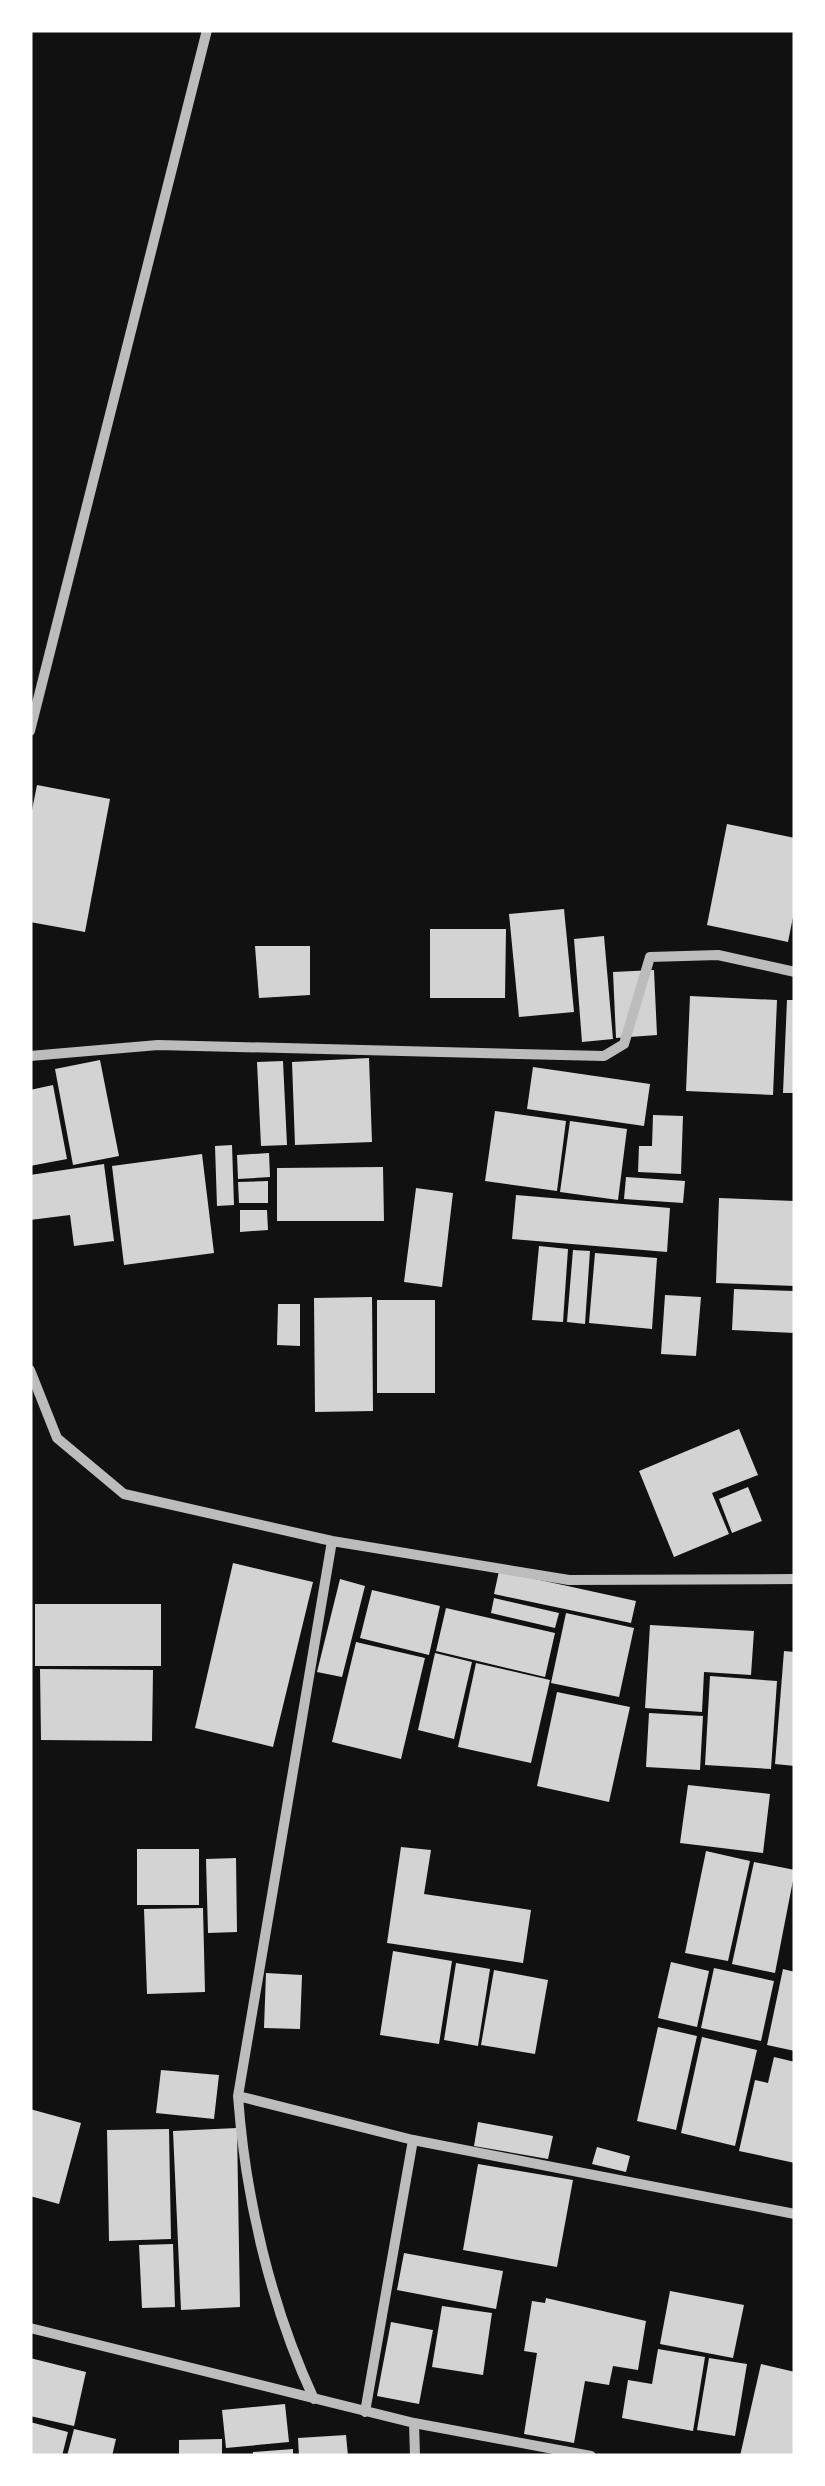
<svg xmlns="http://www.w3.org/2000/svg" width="825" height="2486" font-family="Overpass,sans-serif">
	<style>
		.building { fill: #d3d3d3 }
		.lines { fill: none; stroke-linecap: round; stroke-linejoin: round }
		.minor { stroke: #bcbcbc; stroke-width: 10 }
	</style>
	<rect width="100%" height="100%" fill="#111"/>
	<path class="building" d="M37 785 110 799 85 932 30 922V820Z
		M727 824 795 838V907L788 942 707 925Z
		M564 909 574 1012 519 1017 509 914Z
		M430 929H506L505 998H430Z
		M604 936 613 1039 582 1042 574 939Z
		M255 946H310V995L259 998Z
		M654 970 657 1035 616 1038 613 972Z
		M690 996 777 1000 773 1095 686 1091Z
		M787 1000H795V1093H783Z
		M369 1058 372 1142 295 1145 292 1062Z
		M100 1060 119 1156 73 1165 55 1069Z
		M283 1061 287 1145 261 1146 257 1062Z
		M533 1067 650 1084 644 1126 527 1109Z
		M53 1085 67 1159 30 1166V1090Z
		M495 1111 566 1121 557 1191 485 1181Z
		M653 1115 683 1116 681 1174 638 1172 639 1146H652Z
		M570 1121 627 1129 618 1200 560 1192Z
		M232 1145 234 1205 217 1206 215 1146Z
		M269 1153 270 1177 238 1179 237 1155Z
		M202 1154 214 1253 124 1265 112 1166Z
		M104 1164 114 1241 74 1246 70 1215 30 1220V1175Z
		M383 1167 384 1221H277V1168Z
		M626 1177 685 1181 683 1203 624 1199Z
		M268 1181V1203H239L238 1182Z
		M416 1188 453 1193 442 1287 404 1282Z
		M516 1195 670 1208 667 1252 512 1239Z
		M719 1198 795 1201V1286L716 1283Z
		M240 1210H267L268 1230 240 1232Z
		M539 1246 568 1249 563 1322 532 1320Z
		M573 1250 590 1251 585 1324 567 1322Z
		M595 1253 657 1258 652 1329 589 1323Z
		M734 1289 795 1291V1333L732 1330Z
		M665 1295 701 1297 696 1356 661 1354Z
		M372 1297 373 1411 315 1412 314 1298Z
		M377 1300H435V1393H377Z
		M278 1304H300V1346L277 1345Z
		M739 1429 758 1475 712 1493 729 1534 674 1557 639 1471Z
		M748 1487 762 1521 732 1533 719 1499Z
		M233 1563 313 1582 273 1747 195 1728Z
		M499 1571 636 1601 631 1623 494 1594Z
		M340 1579 365 1586 342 1677 317 1672Z
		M372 1590 440 1606 429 1655 360 1638Z
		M494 1598 559 1613 555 1628 491 1613Z
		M35 1604H161V1666H35Z
		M446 1608 555 1633 545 1677 436 1651Z
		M566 1613 634 1628 619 1697 551 1683Z
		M650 1625 754 1631 751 1675 704 1672 702 1712 645 1708Z
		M356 1642 425 1658 401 1759 332 1742Z
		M784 1651 795 1652V1766L775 1764Z
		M435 1653 472 1662 454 1739 418 1730Z
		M476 1663 550 1680 531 1763 458 1747Z
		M40 1669 153 1670 152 1741 41 1740Z
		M710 1676 777 1681 771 1769 705 1765Z
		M557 1692 630 1707 609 1802 537 1786Z
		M649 1713 703 1716 700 1770 646 1767Z
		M688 1785 770 1794 763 1853 680 1843Z
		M401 1847 431 1850 424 1894 531 1910 523 1963 387 1943Z
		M137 1849H199V1905H137Z
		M706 1851 750 1861 728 1961 685 1953Z
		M236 1858 237 1932 208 1933 206 1859Z
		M754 1862 795 1870 775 1973 732 1964Z
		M203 1908 205 1992 147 1994 144 1909Z
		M393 1951 452 1961 439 2044 380 2035Z
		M671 1962 709 1971 697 2027 658 2018Z
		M456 1963 490 1969 478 2046 444 2040Z
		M714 1968 774 1981 761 2041 701 2028Z
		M783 1969 795 1972V2051L767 2045Z
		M494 1970 548 1980 535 2054 481 2045Z
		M266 1973 302 1975 300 2029 264 2028Z
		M658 2027 697 2036 676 2130 637 2121Z
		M702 2037 757 2050 735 2146 681 2133Z
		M774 2057 795 2062V2163L739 2151 755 2080 768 2083Z
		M161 2070 219 2075 214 2119 156 2113Z
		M30 2109 81 2123 59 2204 30 2196Z
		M478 2122 553 2136 548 2159 474 2146Z
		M237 2128 240 2307 181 2310 173 2131Z
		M169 2129 171 2239 109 2241 107 2130Z
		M597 2147 630 2156 626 2172 592 2164Z
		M478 2164 573 2180 557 2267 463 2250Z
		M173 2244 175 2307 142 2308 139 2245Z
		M404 2253 503 2271 496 2309 397 2290Z
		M670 2291 744 2305 733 2358 660 2344Z
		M546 2298 646 2321 638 2370 613 2366 609 2385 585 2381 574 2443 524 2434 537 2353 524 2351 532 2301 545 2303Z
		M442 2306 492 2313 483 2375 432 2367Z
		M391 2322 433 2330 419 2404 377 2396Z
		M658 2349 705 2357 693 2431 622 2418 628 2380 652 2384Z
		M30 2358 86 2372 74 2426 30 2416Z
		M709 2358 747 2364 735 2436 697 2430Z
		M761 2364 795 2372V2456H740Z
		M285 2404 289 2442 226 2448 222 2410Z
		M30 2422 68 2432 62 2456H30Z
		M74 2429 116 2439 112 2456H67Z
		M346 2435 348 2456H299L298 2438Z
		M222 2439V2456H179V2440Z
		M293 2449V2456H253V2452Z"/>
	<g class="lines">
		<path class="minor" d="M30 731 207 30
			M30 1056 158 1045 604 1056 624 1044 650 957 718 955 795 972
			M30 1370 57 1438 124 1494 332 1541 569 1580 795 1579
			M238 2096 413 2140 795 2214
			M30 2328 414 2423 591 2456
			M314 2399C271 2307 245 2197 238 2096L332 1541
			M365 2412 413 2140
			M414 2423 415 2456"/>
	</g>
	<rect width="825" height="2486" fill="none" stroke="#ffffff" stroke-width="65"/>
</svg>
